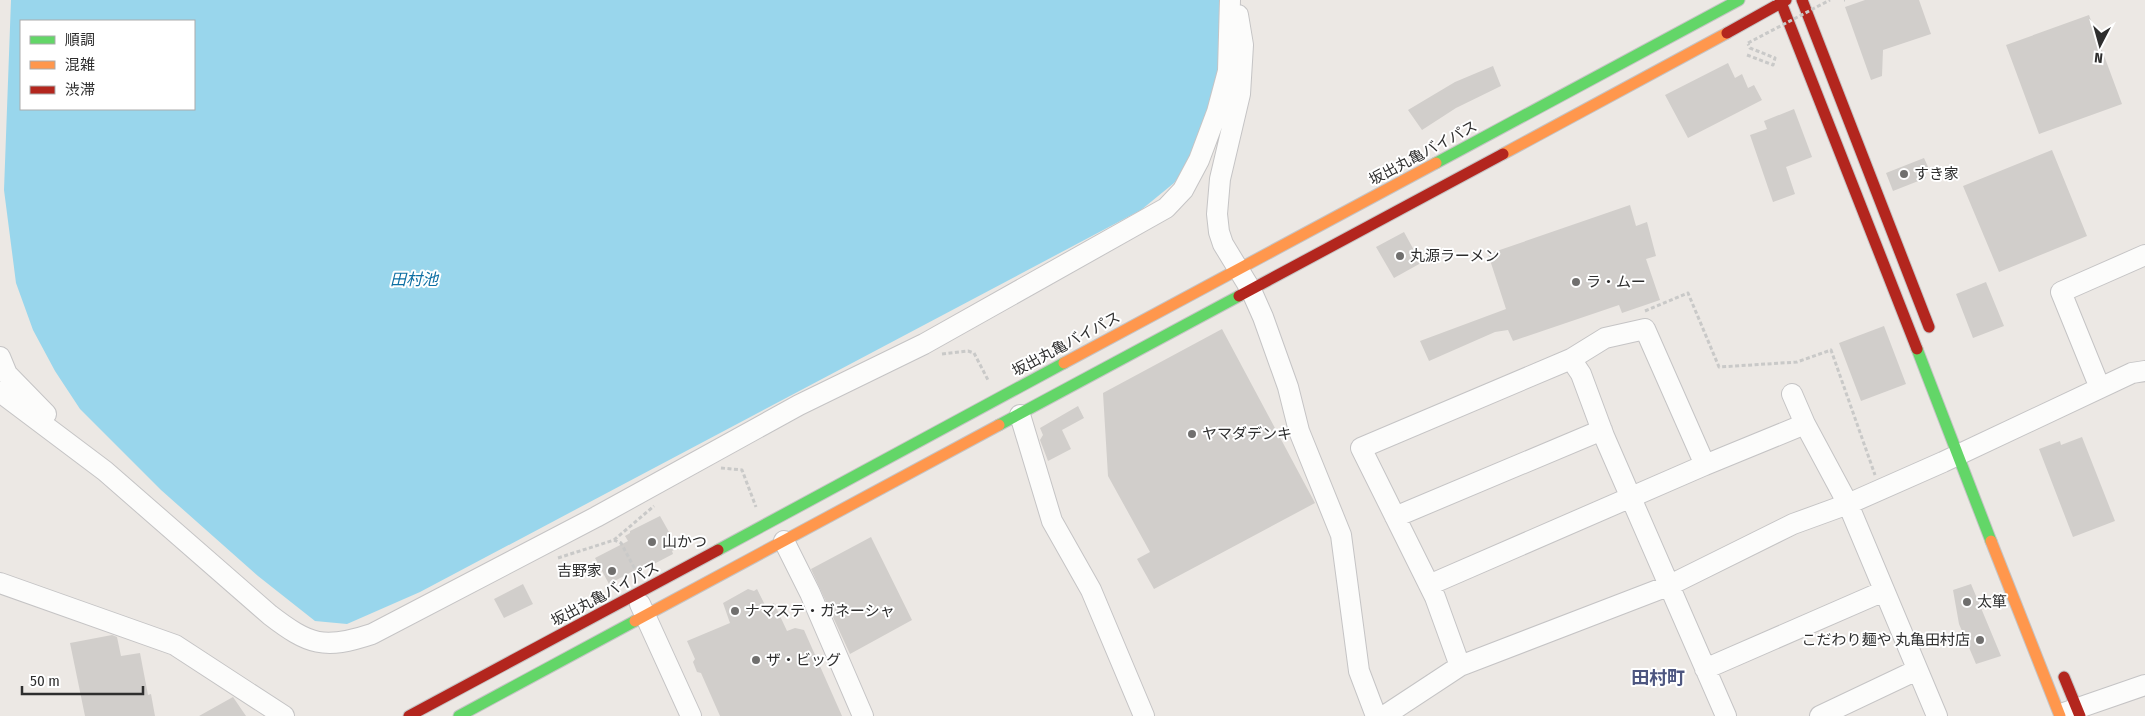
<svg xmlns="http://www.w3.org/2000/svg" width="2145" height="716" font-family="'Fira Sans Condensed','Noto Sans JP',sans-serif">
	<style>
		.water { fill: #99d6ec; fill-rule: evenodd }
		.building { fill: #d1cecb }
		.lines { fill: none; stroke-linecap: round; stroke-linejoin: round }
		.street-casing { stroke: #c5c4c5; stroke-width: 22 }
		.fast-casing { stroke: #c5c4c5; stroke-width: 13 }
		.slow-casing { stroke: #c5c4c5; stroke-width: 13 }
		.jam-casing { stroke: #c5c4c5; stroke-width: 13 }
		.path { stroke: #c9c9c8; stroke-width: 3; stroke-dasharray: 4 2.5; stroke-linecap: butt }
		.street { stroke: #fcfcfb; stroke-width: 20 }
		.fast { stroke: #63d668; stroke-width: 11 }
		.slow { stroke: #ff974d; stroke-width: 11 }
		.jam { stroke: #b3261e; stroke-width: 11 }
		.path-bridge { stroke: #c9c9c8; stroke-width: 3; stroke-dasharray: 4 2.5; stroke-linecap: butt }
		.poi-dot { fill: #706f6e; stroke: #fff; stroke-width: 2 }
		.labels { text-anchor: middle; stroke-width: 4; stroke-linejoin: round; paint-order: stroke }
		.street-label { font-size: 15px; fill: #2e2e2e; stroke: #fff }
		.poi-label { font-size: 15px; fill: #2e2e2e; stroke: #fff; text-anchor: start }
		.water-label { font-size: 16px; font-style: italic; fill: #0d6fa3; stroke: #fff }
		.quarter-label { font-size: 18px; font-weight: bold; fill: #4d5680; stroke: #fff }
	</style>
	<rect width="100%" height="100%" fill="#ece8e4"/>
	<path class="water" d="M11 0H1222L1217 98 1202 145 1174 183 1141 210 420 592 347 624 315 621 258 576 161 490 80 409 55 371 33 330 16 283 4 190ZM21 21H194V109H21Z"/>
	<path class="building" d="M1865 0H1919L1931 34 1883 50 1882 76 1871 80 1845 7Z
		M2089 15 2122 104 2039 134 2006 45Z
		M1728 63 1735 78 1742 74 1748 88 1754 85 1762 100 1688 138 1665 95Z
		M1493 66 1501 86 1456 108 1422 130 1408 110 1455 82Z
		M1794 109 1812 157 1786 167 1795 194 1773 202 1750 135 1767 129 1764 121Z
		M2052 150 2087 236 1999 272 1963 186Z
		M1924 158 1929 169 1923 172 1926 178 1893 191 1886 173Z
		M1630 205 1636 226 1647 222 1656 256 1646 259 1660 300 1622 313 1619 305 1513 341 1508 330 1495 332 1429 361 1420 341 1506 309 1488 254Z
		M1404 232 1421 263 1394 278 1376 247Z
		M1986 282 2004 326 1973 338 1956 294Z
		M1884 326 1906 384 1861 401 1839 343Z
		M1222 329 1315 503 1154 589 1137 559 1150 552 1108 476 1103 393Z
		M1078 406 1084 418 1062 430 1071 449 1048 461 1040 440 1043 435 1040 428Z
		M2082 437 2115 521 2073 537 2039 449 2060 441 2061 445Z
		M660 516 678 548 672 551 673 554 652 565 650 562 609 584 595 558 628 541 625 536 630 533V531Z
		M871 537 912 620 850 654 811 569Z
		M523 584 533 604 504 618 494 599Z
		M1971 584 2001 656 1976 664 1959 624 1953 590Z
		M748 589 754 591 757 589 766 607 774 603 787 631 795 628 804 630 842 716H720L701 673 697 672 693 662 695 659 687 641 730 623 723 603Z
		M112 635 117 637 121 656 140 653 148 695 151 694 155 716H85L70 643Z
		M233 697 246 716H199Z"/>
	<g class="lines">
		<defs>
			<path id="street" d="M1238 15 1243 45 1240 94 1220 179 1217 214 1219 232 1223 244 1251 290 1263 317 1288 387 1299 431 1341 535 1359 671 1376 716
				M0 357 7 374 46 414
				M1571 359 1581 374 1604 436 1726 716
				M2100 388 2061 292 2145 255
				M0 392 105 471 270 615C309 645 324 650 372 634L596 517 799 405 924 344 1166 208 1183 190 1199 160 1217 112 1228 71 1230 0
				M1792 394 1805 424
				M1020 415 1052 521 1091 590 1144 716
				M1395 517 1602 430
				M784 541 810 593 863 716
				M0 583 175 645 284 716
				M1429 585 1705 465
				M640 604 691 716
				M1705 669 1884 591
				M2064 713 2145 685
				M1384 716 1460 666
				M1820 716 1917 670
				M1937 716 1848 504 1805 424 1705 465 1645 329 1605 338 1571 359 1361 448 1435 597 1460 666 1668 586 1793 524 1848 504 1943 462 2132 373 2145 371"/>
			<path id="fast" d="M1436 163 1739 0
				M1917 349 1991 541
				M999 425 1239 296
				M718 550 1064 363
				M459 716 635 621"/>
			<path id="slow" d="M1503 154 1727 33
				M1064 363 1436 163
				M1991 541 2060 716
				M635 621 999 425"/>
			<path id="jam" d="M1780 0 1917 349
				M1802 0 1929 327
				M1727 33 1786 0
				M1239 296 1503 154
				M2064 677 2080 716
				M409 716 718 550"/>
		</defs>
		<use href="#street" class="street-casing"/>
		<use href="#fast" class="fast-casing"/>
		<use href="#slow" class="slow-casing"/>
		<use href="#jam" class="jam-casing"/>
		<path class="path" d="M1844 0H1845
			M1747 55 1773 65 1775 58 1750 48 1748 44
			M1645 311 1688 293 1719 367 1797 362 1831 350 1875 475
			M942 354 968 351 974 353 988 380
			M721 468 742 470 756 507
			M614 540 654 506
			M558 558 614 540 621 543 636 571"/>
		<use href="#street" class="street"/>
		<use href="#fast" class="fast"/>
		<use href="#slow" class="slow"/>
		<use href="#jam" class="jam"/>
		<path class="path-bridge" d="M1748 43 1830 0"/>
	</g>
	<g class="poi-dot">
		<circle cx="1904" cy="174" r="5"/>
		<circle cx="1400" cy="256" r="5"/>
		<circle cx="1576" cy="282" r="5"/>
		<circle cx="1192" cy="434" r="5"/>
		<circle cx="652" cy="542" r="5"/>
		<circle cx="612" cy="571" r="5"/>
		<circle cx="1967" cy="602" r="5"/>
		<circle cx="735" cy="611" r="5"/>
		<circle cx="1980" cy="640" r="5"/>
		<circle cx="756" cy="660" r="5"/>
	</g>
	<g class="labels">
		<g class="street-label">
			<text transform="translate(1423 153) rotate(-28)" y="5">坂出丸亀バイパス</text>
			<text transform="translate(1066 344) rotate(-28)" y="5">坂出丸亀バイパス</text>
			<text transform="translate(605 594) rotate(-28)" y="5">坂出丸亀バイパス</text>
		</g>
		<g class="poi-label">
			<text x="1914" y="179">すき家</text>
			<text x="1410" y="261">丸源ラーメン</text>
			<text x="1586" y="287">ラ・ムー</text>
			<text x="1202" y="439">ヤマダデンキ</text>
			<text x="662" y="547">山かつ</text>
			<text x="602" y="576" text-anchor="end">吉野家</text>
			<text x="1977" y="607">太箪</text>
			<text x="745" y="616">ナマステ・ガネーシャ</text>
			<text x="1970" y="645" text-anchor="end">こだわり麺や 丸亀田村店</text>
			<text x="766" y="665">ザ・ビッグ</text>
		</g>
		<g class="water-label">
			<text x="414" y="285">田村池</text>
		</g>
		<g class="quarter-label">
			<text x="1658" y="684">田村町</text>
		</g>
	</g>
	<rect x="20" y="20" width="175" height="90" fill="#ffffff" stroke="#ababab"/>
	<rect x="30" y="36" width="25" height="8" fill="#63d668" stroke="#ababab"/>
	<text x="65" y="45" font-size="15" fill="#2e2e2e">順調</text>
	<rect x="30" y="61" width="25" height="8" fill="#ff974d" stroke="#ababab"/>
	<text x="65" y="70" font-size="15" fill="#2e2e2e">混雑</text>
	<rect x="30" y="86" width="25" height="8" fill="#b3261e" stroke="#ababab"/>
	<text x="65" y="95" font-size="15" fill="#2e2e2e">渋滞</text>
	<g transform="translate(2100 45) rotate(186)" stroke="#ffffff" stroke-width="4" paint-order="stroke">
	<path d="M0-4L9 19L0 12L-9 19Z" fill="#2e2e2e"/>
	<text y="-8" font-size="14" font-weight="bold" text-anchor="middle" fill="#2e2e2e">N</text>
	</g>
	<path d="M22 686v8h121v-8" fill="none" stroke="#2e2e2e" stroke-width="2.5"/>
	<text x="30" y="686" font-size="15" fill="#2e2e2e" stroke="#ffffff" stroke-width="4" paint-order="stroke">50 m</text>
</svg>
